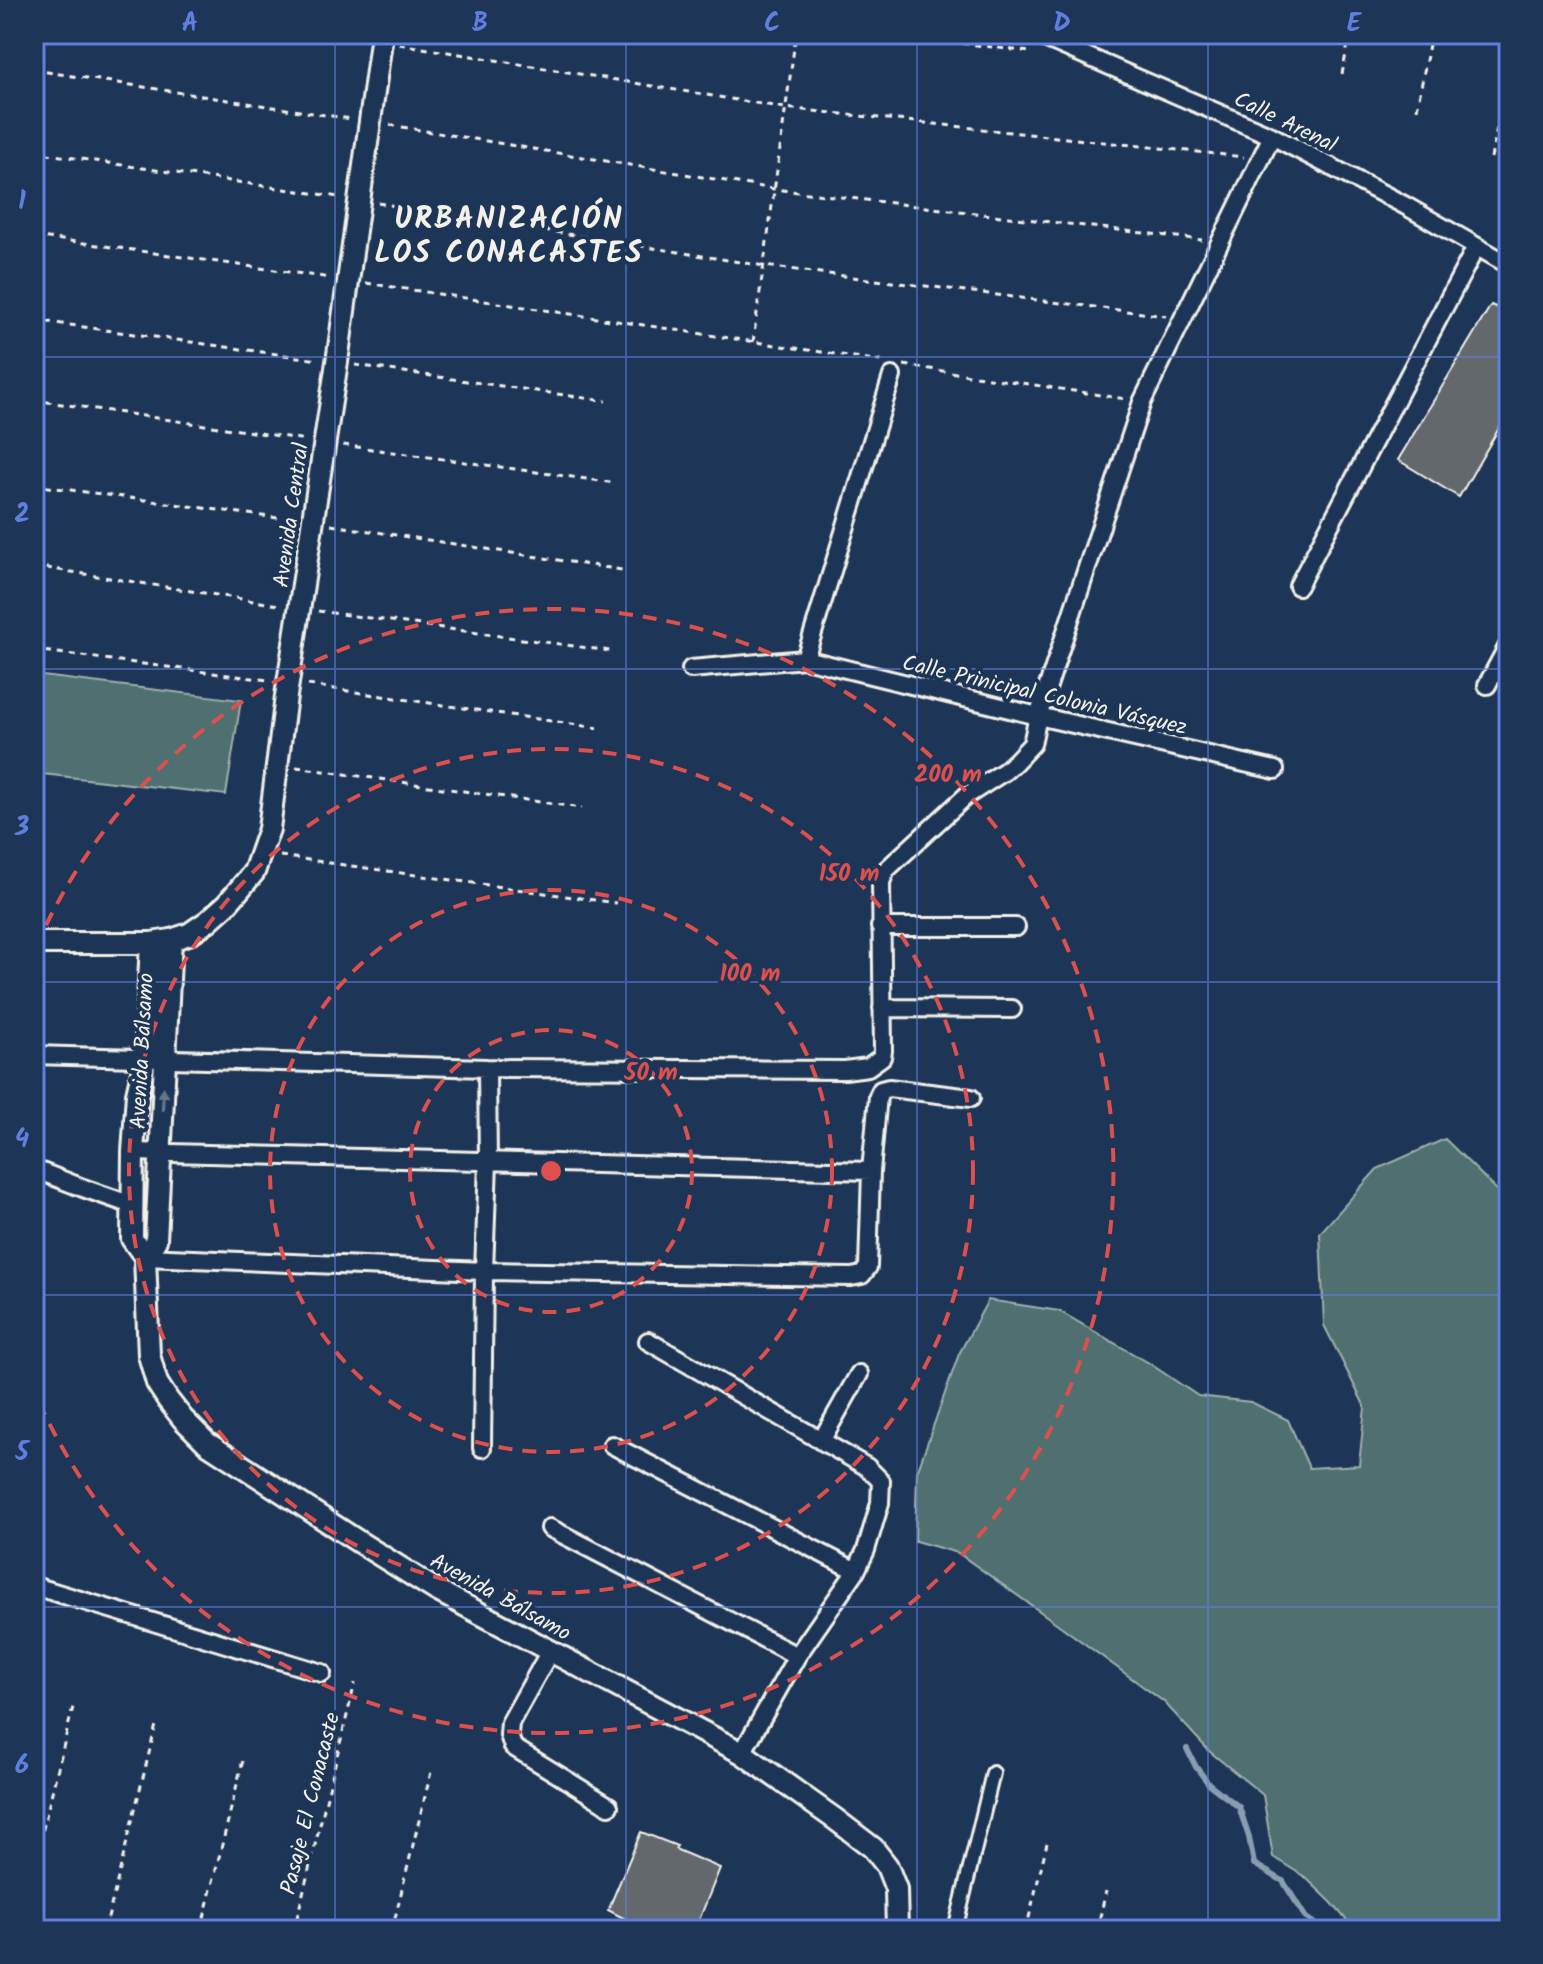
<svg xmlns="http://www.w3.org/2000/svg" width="1543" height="1964" font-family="Kalam,sans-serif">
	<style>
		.green { fill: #507070; stroke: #a2b0ac; stroke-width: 2 }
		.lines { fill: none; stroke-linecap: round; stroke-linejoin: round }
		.stream { stroke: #899eaf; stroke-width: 6 }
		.building { fill: #63676d; stroke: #f4f1e8; stroke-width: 2 }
		.pedestrian-casing { stroke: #f4f1e8; stroke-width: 18 }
		.minor-casing { stroke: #f4f1e8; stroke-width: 22 }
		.tertiary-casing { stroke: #f4f1e8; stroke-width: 26 }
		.path { stroke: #f4f1e8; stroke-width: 3; stroke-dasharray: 6 6; stroke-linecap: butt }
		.pedestrian { stroke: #1d3557; stroke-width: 12 }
		.minor { stroke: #1d3557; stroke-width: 16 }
		.tertiary { stroke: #1d3557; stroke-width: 20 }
		.oneway { fill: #68778a }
		.grid { fill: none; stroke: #5e7fdd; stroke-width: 2; stroke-opacity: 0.55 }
		.ring { fill: none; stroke: #dc504e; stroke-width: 4; stroke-dasharray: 14 10 }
		.labels { text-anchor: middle; stroke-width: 8; stroke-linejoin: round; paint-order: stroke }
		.street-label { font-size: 22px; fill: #f4f1e8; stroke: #1d3557 }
		.district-label { font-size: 30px; font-weight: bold; letter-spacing: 2px; fill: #f4f1e8; stroke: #1d3557 }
		.centre { fill: #dc504e; stroke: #1d3557; stroke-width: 4 }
		.ring-label { font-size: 24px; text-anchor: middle; font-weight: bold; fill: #dc504e; stroke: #1d3557; stroke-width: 8; stroke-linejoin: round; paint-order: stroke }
		.neatline { fill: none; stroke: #5e7fdd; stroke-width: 3 }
		.grid-label { font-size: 26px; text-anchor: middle; font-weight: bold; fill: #5e7fdd }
	</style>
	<rect width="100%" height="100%" fill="#1d3557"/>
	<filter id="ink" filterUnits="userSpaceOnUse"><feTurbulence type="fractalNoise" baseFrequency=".0125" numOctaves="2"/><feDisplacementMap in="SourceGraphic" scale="16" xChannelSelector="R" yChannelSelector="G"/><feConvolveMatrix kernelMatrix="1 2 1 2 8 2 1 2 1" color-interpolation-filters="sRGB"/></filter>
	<g filter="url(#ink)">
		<path class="green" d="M34 675 241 700 226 795 34 773Z
			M1445 1139 1509 1202V1930H1355L1331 1902 1305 1877 1273 1857 1263 1795 1209 1751 1164 1702 1059 1625 958 1553 915 1541 917 1472 959 1354 988 1300 1059 1311 1149 1363 1198 1396 1251 1402 1288 1420 1309 1468 1359 1465 1365 1407 1324 1325 1320 1233 1377 1169Z"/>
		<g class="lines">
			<path class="stream" d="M1187 1749 1196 1767 1209 1784 1239 1807 1249 1837 1254 1864 1283 1881 1306 1918 1325 1930"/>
		</g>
		<path class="building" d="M1491 305 1509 313V411L1459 497 1398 460Z
			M641 1832 677 1846 675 1849 720 1868 695 1930H646L608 1910Z"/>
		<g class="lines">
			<defs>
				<path id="pedestrian" d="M955 1930 993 1773"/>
				<path id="minor" d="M1035 34 1272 136 1406 206 1509 265
					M1298 586 1476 247
					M805 659 892 376
					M691 669 805 659 1038 716 1275 770
					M1487 685 1509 644
					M880 927H1016
					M882 1008 1012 1009
					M34 1055 487 1068 845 1070 868 1067 882 1057 883 1051 881 882 886 870 966 796 1005 771 1015 762 1032 744 1038 716 1142 402 1272 136
					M881 1090 889 1088 971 1098
					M133 1152 871 1171
					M34 1169 83 1188 132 1205
					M145 1257 484 1271 851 1277 862 1275 868 1267 871 1171 878 1096 881 1090
					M648 1341 867 1467 881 1481 880 1503 866 1550 856 1571 797 1656 742 1753
					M821 1441 859 1374
					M612 1445 856 1571
					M482 1448 484 1271 488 1162 487 1068
					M550 1528 797 1656
					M34 1586 322 1673
					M550 1651 510 1723 509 1735 513 1747 609 1806"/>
				<path id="tertiary" d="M34 943H151L171 940 189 934 208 921 227 904 254 872 269 829 286 696 337 362 382 34
					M151 943 145 1059 137 1094 133 1152 132 1239 145 1257 149 1355 157 1383 168 1400 183 1419 207 1443 359 1542 436 1590 742 1753 835 1819 873 1848 887 1866 896 1889 897 1930
					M145 1257 156 1240 171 940"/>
			</defs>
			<use href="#pedestrian" class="pedestrian-casing"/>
			<use href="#minor" class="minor-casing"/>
			<use href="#tertiary" class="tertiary-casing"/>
			<path class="path" d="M336 34 364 38
				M891 34 1030 52
				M399 44 785 108 1244 157
				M34 70 351 119
				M1342 74 1350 34
				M1417 109 1431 34
				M390 125 774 189 1202 240
				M34 152 339 197
				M1491 158 1509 67
				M378 203 764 266 1166 316
				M34 236 331 278
				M366 283 881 361
				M34 320 319 360
				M753 342 796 34
				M355 365 606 401
				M904 365 1126 399
				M34 400 307 440
				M343 445 615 483
				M34 485 292 520
				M331 525 622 570
				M34 566 279 605
				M318 611 610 651
				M34 650 268 680
				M308 685 598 728
				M296 767 582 808
				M280 856 616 903
				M34 1865 74 1703
				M105 1930 156 1725
				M201 1930 243 1760
				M294 1930 355 1683
				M392 1930 432 1768
				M1026 1930 1047 1843
				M1097 1930 1106 1891"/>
			<use href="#pedestrian" class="pedestrian"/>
			<use href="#minor" class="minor"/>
			<use href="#tertiary" class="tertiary"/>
		</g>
		<defs><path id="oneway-solid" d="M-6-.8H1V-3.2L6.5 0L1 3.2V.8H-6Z" transform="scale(2)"/></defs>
		<use class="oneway" href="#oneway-solid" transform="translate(163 1099) rotate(-87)"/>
	</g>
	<path class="grid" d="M335 34V1930M626 34V1930M917 34V1930M1208 34V1930M34 357H1509M34 669H1509M34 982H1509M34 1295H1509M34 1607H1509"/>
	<g class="ring">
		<circle cx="551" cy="1171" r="141"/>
		<circle cx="551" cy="1171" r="281"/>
		<circle cx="551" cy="1171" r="422"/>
		<path d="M36 947A562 562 0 1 1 36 1395"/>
	</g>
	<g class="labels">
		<g class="street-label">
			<text transform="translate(1286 121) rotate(26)" y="8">Calle Arenal</text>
			<text transform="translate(290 515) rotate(-82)" y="8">Avenida Central</text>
			<text transform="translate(1045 694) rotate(13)" y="8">Calle Prinicipal Colonia Vásquez</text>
			<text transform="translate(141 1051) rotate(-87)" y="8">Avenida Bálsamo</text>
			<text transform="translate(501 1596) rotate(29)" y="8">Avenida Bálsamo</text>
			<text transform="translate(309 1803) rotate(-76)" y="8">Pasaje El Conacaste</text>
		</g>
		<g class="district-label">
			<text x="509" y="228">URBANIZACIÓN<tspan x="509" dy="34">LOS CONACASTES</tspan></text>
		</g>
	</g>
	<circle cx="551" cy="1171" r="12" class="centre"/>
	<g class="ring-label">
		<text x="948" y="782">200 m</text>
		<text x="849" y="881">150 m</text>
		<text x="750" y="981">100 m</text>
		<text x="651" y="1080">50 m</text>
	</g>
	<rect width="1543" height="1964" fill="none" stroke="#1d3557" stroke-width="88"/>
	<rect x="44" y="44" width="1455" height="1876" class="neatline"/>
	<g class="grid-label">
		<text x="190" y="31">A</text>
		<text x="480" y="31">B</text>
		<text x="772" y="31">C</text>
		<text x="1062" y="31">D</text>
		<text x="1354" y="31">E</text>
		<text x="22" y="209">1</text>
		<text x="22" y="522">2</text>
		<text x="22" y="835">3</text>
		<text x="22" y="1147">4</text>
		<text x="22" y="1460">5</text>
		<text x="22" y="1773">6</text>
	</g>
</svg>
